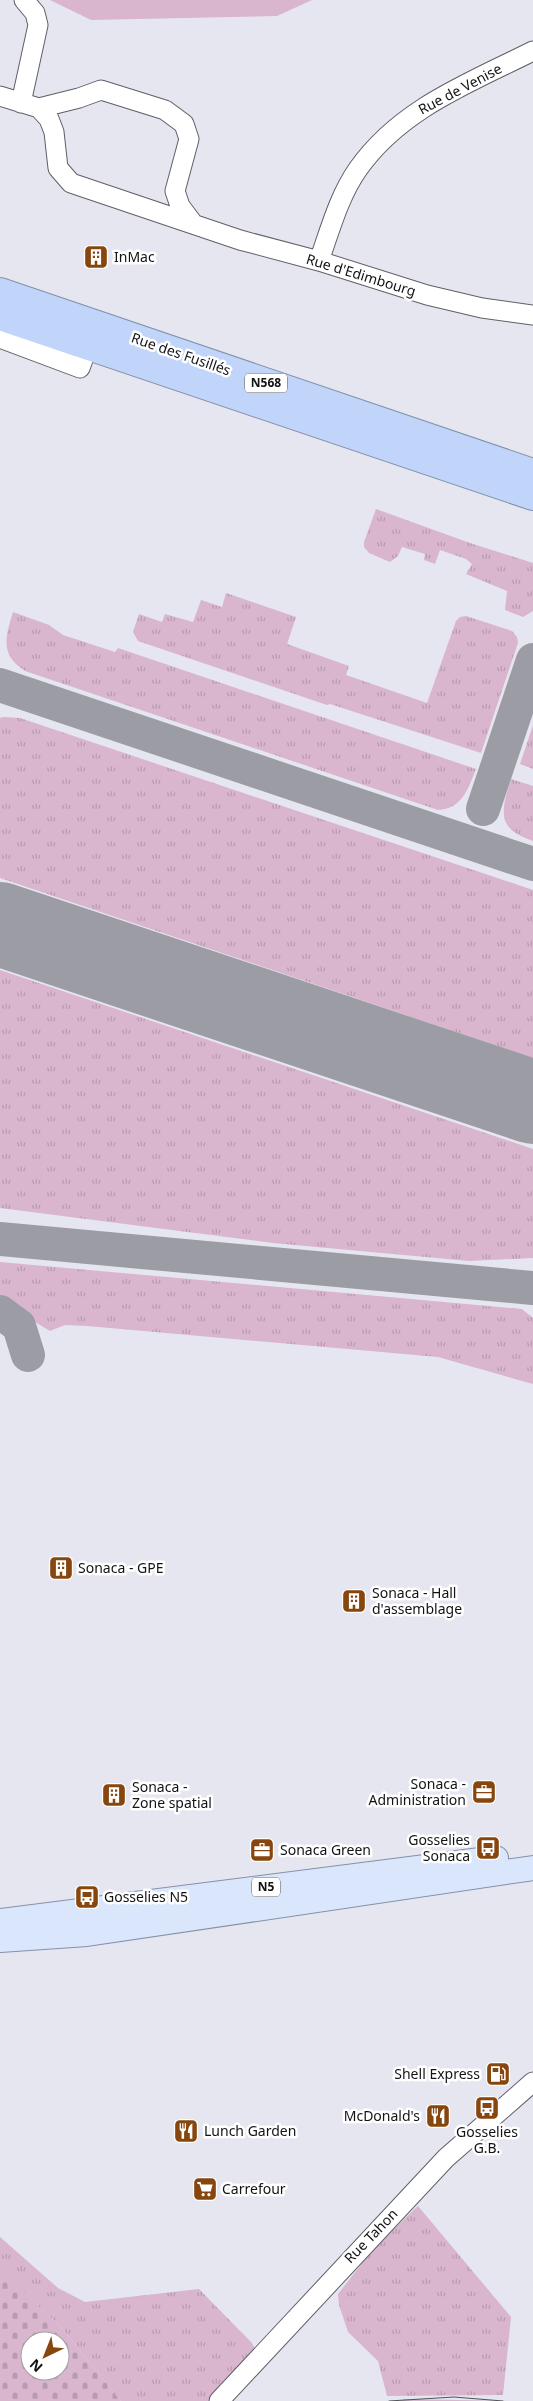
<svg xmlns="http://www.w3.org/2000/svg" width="533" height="2401" font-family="'Noto Sans',sans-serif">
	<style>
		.grass { fill: url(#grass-tufts) }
		.cemetery { fill: url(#cemetery-stones); fill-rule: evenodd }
		.park { fill: #d9b5ce }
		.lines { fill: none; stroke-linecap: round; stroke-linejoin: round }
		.taxiway { stroke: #9c9ca4; stroke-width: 34 }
		.runway { stroke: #9c9ca4; stroke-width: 84 }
		.minor-casing { stroke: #5f5f68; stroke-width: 21 }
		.major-casing { stroke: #8391aa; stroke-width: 26 }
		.highway-casing { stroke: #8391aa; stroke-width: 30 }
		.minor { stroke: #fff; stroke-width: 19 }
		.major { stroke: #d9e6fb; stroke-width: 24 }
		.highway { stroke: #c0d5f9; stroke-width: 28 }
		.tram { stroke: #525257; stroke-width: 1 }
		.labels { text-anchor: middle; stroke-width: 5; stroke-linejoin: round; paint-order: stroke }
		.shield { fill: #fff; stroke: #5a5a5c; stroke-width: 1 }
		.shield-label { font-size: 12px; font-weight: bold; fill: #131316 }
		.street-label { font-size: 14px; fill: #131316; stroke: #fff }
		.poi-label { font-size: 14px; fill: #131316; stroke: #fff; text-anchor: start }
	</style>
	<defs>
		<pattern id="grass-tufts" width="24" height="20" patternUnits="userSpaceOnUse" patternTransform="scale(1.25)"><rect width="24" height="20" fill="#d9b5ce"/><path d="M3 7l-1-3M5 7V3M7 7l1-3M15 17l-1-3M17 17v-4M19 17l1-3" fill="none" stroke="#b99bb0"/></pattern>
		<pattern id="cemetery-stones" width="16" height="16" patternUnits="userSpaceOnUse" patternTransform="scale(1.25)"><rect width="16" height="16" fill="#d9b5ce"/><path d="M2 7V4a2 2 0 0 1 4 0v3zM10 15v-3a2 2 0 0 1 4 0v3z" fill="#b99bb0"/></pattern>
	</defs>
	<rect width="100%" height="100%" fill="#e6e6f0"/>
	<path class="grass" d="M376 509 470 543 533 563V611L523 617 505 610 507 591 466 574 472 564 466 559 440 550 435 564 424 560 425 554 402 547 398 556 390 562 369 553 364 547V542Z
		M226 593 296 617 287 644 349 666 346 675 427 703 456 621 460 617 466 616 512 631 517 637 518 643 481 753 330 704 327 705 138 641 133 632 139 614 162 622 165 614 193 622 201 600 222 607Z
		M13 612 49 625 63 635 115 652 118 648 476 769C468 789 462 809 438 810L25 671C0 655 5 638 13 612Z
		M3 717 20 718 533 890V1058L0 878V718Z
		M533 725V769L520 764Z
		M511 779 533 786V841C496 829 501 811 511 779Z
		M0 970 533 1149V1258L469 1261 273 1243 0 1208Z
		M0 1262 522 1309 533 1318V1384L438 1357 87 1326 65 1325 50 1331 0 1301Z
		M418 2206 511 2317 503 2395 387 2396 378 2361 348 2332 339 2305 338 2294 374 2248Z
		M0 2237 58 2288 85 2302 199 2289 252 2343 255 2349 219 2394 208 2401H121L59 2325 0 2271Z
		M404 2399 511 2401H400Z"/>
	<path class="cemetery" d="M0 2270 59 2325 121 2401H0ZM30 2341H60V2371H30Z"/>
	<path class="park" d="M50 0H312L277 16 91 20Z"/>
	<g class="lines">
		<path class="taxiway" d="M0 685 533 864
			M483 809 533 660
			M0 1239 533 1288
			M0 1312 19 1326 28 1355"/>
		<path class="runway" d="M0 924 533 1102"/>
		<defs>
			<path id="minor" d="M0 96 39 108 79 98 101 90 165 110 184 124 189 139 175 191 180 206 192 222
				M21 103 38 25 35 13 24 0
				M39 108 49 119 54 132 58 168 71 183 240 240 319 261 427 295 482 308 533 315
				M319 261C330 230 339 196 358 169 400 109 469 83 533 51
				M0 338 80 368 88 346
				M219 2401 446 2158 533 2082"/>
			<path id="major" d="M0 1921 496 1858
				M0 1940 87 1934 533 1868"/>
			<path id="highway" d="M0 292 533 473
				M0 316 533 496"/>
		</defs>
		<use href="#minor" class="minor-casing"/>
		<use href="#major" class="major-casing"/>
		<use href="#highway" class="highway-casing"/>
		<use href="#minor" class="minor"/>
		<use href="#major" class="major"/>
		<use href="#highway" class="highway"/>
		<path class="tram" d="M389 2401 454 2397 503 2401"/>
	</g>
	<defs>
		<symbol id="building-square" viewBox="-11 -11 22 22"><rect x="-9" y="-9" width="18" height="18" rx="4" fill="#86460e" stroke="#fff"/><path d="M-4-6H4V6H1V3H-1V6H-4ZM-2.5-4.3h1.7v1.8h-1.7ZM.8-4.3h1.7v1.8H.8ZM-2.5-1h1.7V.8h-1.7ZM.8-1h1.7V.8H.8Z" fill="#fff"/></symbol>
		<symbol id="office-square" viewBox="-11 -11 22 22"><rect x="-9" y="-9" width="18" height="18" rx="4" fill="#86460e" stroke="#fff"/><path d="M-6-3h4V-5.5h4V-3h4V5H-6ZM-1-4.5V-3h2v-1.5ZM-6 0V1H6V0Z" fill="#fff"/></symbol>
		<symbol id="bus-square" viewBox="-11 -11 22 22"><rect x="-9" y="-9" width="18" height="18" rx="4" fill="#86460e" stroke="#fff"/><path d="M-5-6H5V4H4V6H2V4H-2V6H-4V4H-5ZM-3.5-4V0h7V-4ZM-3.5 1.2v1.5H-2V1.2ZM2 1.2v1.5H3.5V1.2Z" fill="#fff"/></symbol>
		<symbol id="fuel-square" viewBox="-11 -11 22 22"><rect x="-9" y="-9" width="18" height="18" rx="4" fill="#86460e" stroke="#fff"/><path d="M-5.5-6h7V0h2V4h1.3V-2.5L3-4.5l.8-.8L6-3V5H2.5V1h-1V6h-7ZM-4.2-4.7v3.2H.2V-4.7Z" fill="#fff"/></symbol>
		<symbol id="restaurant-square" viewBox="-11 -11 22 22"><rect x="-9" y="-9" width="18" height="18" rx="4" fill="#86460e" stroke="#fff"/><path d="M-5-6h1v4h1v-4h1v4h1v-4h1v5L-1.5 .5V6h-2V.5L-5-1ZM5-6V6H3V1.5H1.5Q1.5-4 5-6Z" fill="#fff"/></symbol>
		<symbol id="supermarket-square" viewBox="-11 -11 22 22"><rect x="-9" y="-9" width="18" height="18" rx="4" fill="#86460e" stroke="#fff"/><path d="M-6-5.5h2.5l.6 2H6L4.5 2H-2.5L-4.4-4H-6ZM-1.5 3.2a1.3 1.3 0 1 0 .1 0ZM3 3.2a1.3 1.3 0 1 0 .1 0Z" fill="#fff"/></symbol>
	</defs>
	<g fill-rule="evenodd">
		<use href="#building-square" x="82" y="243" width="28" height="28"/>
		<use href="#building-square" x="47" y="1554" width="28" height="28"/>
		<use href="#building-square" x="340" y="1587" width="28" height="28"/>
		<use href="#office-square" x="470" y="1778" width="28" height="28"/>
		<use href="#building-square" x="100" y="1781" width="28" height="28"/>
		<use href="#bus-square" x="474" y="1834" width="28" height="28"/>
		<use href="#office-square" x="248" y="1836" width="28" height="28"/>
		<use href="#bus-square" x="73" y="1883" width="28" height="28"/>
		<use href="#fuel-square" x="484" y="2060" width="28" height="28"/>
		<use href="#bus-square" x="473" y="2094" width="28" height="28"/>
		<use href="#restaurant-square" x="424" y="2102" width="28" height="28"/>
		<use href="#restaurant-square" x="172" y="2117" width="28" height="28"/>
		<use href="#supermarket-square" x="191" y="2175" width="28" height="28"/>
	</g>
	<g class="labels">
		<g class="shield">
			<rect x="245" y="373.5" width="42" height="19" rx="4"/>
			<rect x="252" y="1877.5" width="28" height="19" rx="4"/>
		</g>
		<g class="shield-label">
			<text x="266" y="387">N568</text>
			<text x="266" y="1891">N5</text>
		</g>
		<g class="street-label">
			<text transform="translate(460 89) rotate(-28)" y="5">Rue de Venise</text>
			<text transform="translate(361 275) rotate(17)" y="5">Rue d'Edimbourg</text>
			<text transform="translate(181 354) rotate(19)" y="5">Rue des Fusillés</text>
			<text transform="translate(371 2236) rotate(-46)" y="5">Rue Tahon</text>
		</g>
		<g class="poi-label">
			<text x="114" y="262">InMac</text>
			<text x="78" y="1573">Sonaca - GPE</text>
			<text x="372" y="1598">Sonaca - Hall<tspan x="372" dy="16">d'assemblage</tspan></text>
			<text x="466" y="1789" text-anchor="end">Sonaca -<tspan x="466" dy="16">Administration</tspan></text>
			<text x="132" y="1792">Sonaca -<tspan x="132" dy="16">Zone spatial</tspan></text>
			<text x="470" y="1845" text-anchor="end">Gosselies<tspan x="470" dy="16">Sonaca</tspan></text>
			<text x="280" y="1855">Sonaca Green</text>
			<text x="104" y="1902">Gosselies N5</text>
			<text x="480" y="2079" text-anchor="end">Shell Express</text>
			<text x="420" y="2121" text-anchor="end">McDonald's</text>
			<text x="204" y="2136">Lunch Garden</text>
			<text x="487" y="2137" text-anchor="middle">Gosselies<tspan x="487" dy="16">G.B.</tspan></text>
			<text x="222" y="2194">Carrefour</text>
		</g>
	</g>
	<g transform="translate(45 2356) rotate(223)"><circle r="24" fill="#ffffff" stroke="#a1a1a2"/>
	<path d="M0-4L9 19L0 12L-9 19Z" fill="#86460e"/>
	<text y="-8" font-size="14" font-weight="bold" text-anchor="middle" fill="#131316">N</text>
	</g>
</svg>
